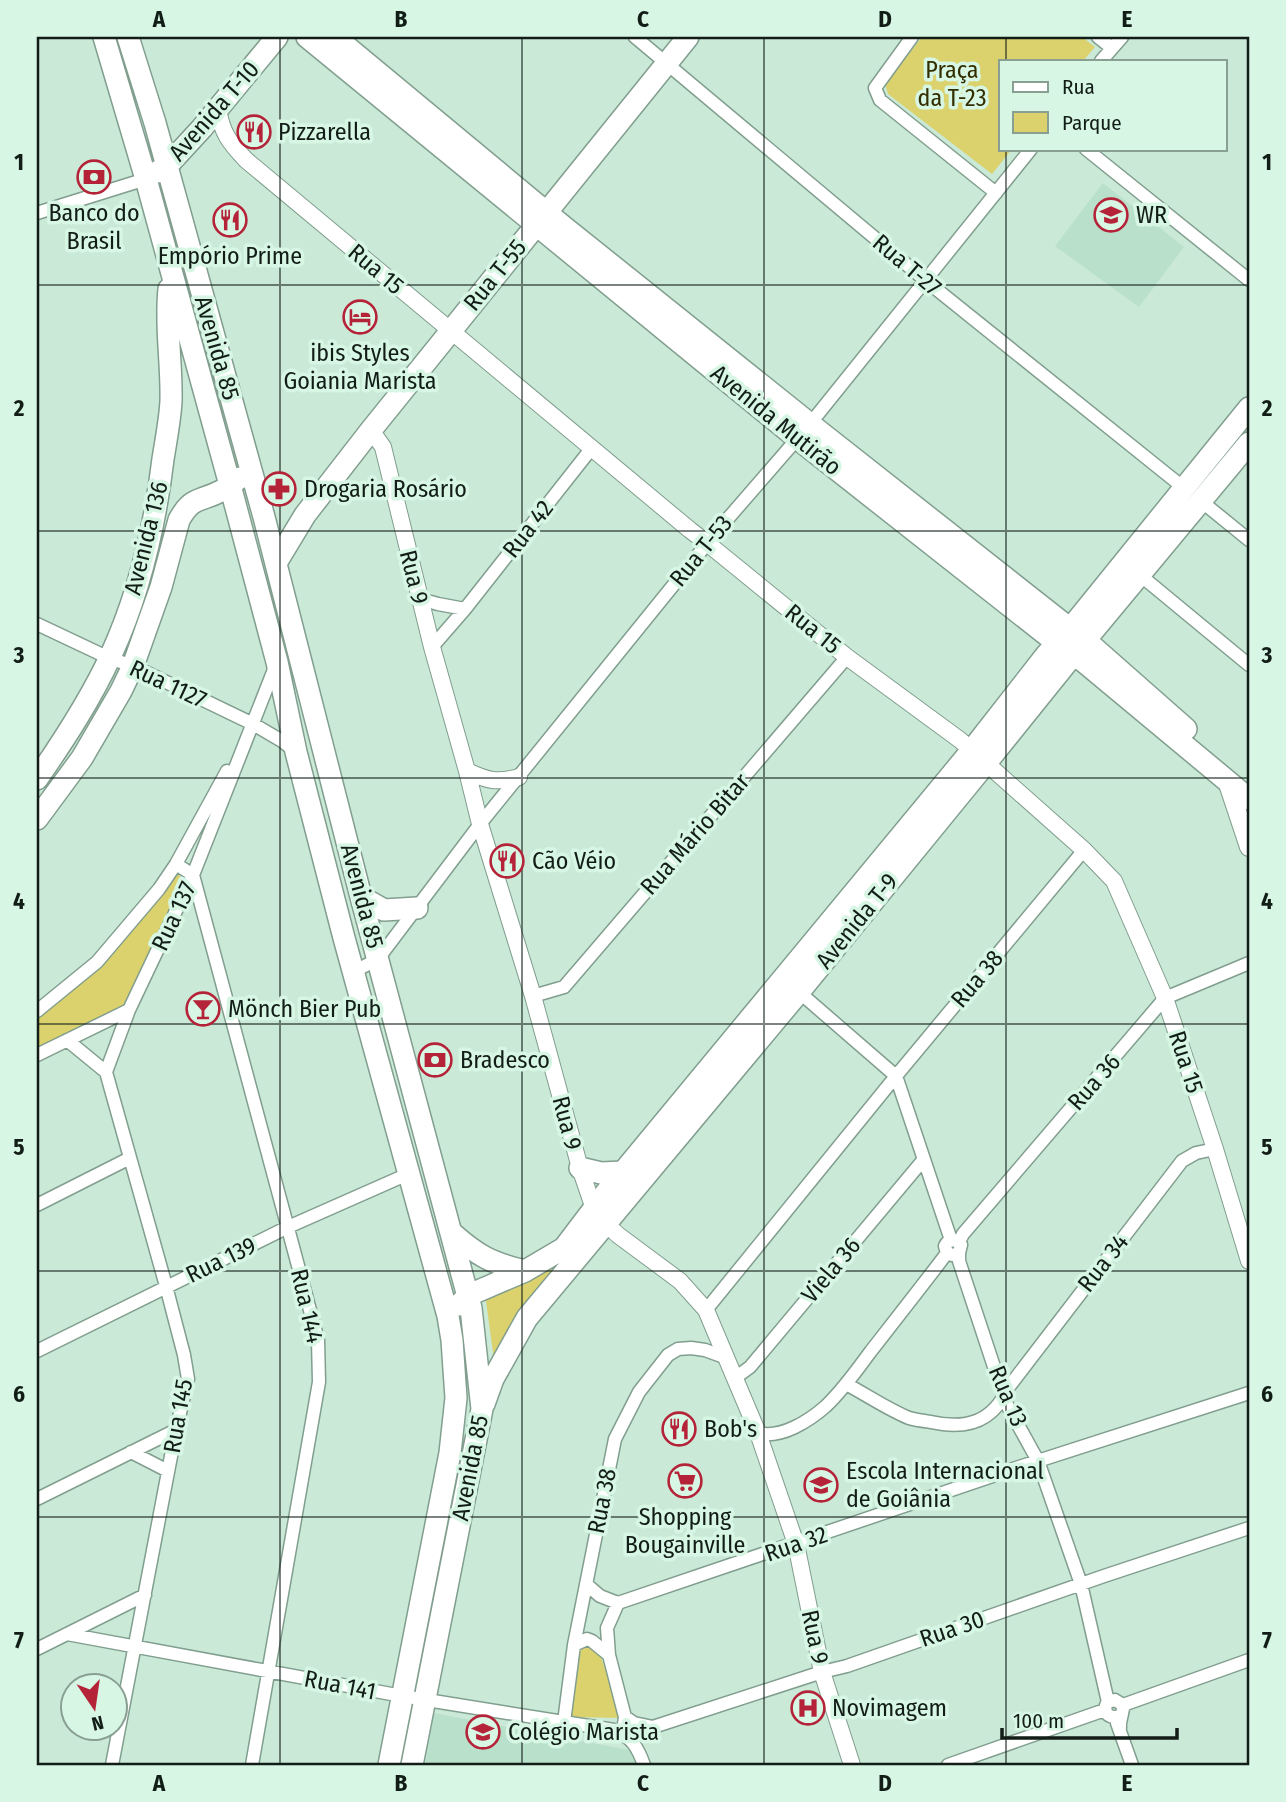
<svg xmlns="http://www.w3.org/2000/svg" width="1286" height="1802" font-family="'Fira Sans Condensed',sans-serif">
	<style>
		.built { fill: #b9e0ca }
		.green { fill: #dcd26d }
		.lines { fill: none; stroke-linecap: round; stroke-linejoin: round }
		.minor-casing { stroke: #819e8e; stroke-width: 15 }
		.tertiary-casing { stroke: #819e8e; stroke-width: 18 }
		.secondary-casing { stroke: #819e8e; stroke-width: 20 }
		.primary-casing { stroke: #819e8e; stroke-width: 24 }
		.minor { stroke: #fff; stroke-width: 12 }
		.tertiary { stroke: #fff; stroke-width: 16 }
		.secondary { stroke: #fff; stroke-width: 18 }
		.primary { stroke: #fff; stroke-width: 21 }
		.grid { fill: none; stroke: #121d17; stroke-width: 2; stroke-opacity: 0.55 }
		.labels { text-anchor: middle; stroke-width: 7; stroke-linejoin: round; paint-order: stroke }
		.park-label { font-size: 24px; fill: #332e00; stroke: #d7f6e4 }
		.street-label { font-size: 24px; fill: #121d17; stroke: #d7f6e4 }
		.poi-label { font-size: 24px; fill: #121d17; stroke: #d7f6e4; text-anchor: start }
		.neatline { fill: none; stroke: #121d17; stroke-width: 2.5 }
		.grid-label { font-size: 23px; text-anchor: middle; font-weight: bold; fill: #121d17 }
	</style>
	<rect width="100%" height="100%" fill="#cae9d7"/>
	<path class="built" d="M1103 183 1184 247 1139 307 1055 246Z
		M434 1713 634 1751 639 1765H425Z"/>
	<path class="green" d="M922 37H1082L1095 47 1083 61H1001V149H1012L992 174 888 94 885 84Z
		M175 872 185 880 127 1008 37 1052V1016Z
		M581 1234 495 1367 485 1294Z
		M588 1643 599 1652 623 1718 569 1717 581 1645Z"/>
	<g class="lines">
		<defs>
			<path id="minor" d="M635 37 925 280 1184 488
				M912 37 875 88 880 100 996 193
				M1098 37 1112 48
				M1101 61 1122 37
				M1086 149 1249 280
				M37 213 146 179
				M1201 501 1249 540
				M1140 575 1249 665
				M420 599 438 604 465 609
				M37 624 109 658 133 666 253 724 282 741 296 752
				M432 647 465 609 591 449
				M176 864 193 875 318 1340 319 1382 252 1765
				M353 972 378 959 480 824 718 530 810 424 1031 149
				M799 992 896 1076 951 1240
				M533 996 564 987 847 657
				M37 1011 97 962 159 889 176 864 227 771
				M67 1040 106 1072 166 1286 184 1355 188 1379 176 1430 112 1765
				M37 1055 129 1010 193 875 275 667
				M106 1072 129 1010
				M37 1205 130 1158
				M959 1242 963 1234 1165 998 1249 963
				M959 1253 952 1255 947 1253 945 1246C947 1241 950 1240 955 1240L961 1245 959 1253V1261L1006 1403 1038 1461 1081 1584 1108 1702
				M706 1310 896 1076 1084 850
				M37 1351 288 1227 408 1174
				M735 1378 750 1367 924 1159
				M846 1384C867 1395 887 1409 909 1418 916 1420 924 1421 931 1422 966 1430 993 1422 1008 1388L1182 1161 1196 1153 1215 1149
				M758 1433C781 1439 809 1421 826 1406 843 1390 857 1370 871 1351 896 1319 922 1286 947 1253
				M131 1452 168 1471
				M37 1499 176 1430
				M586 1584 600 1596 618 1603 1019 1467 1249 1393
				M618 1603 607 1628 609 1655 625 1717 624 1724
				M67 1634 402 1696 614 1730C632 1737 638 1748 644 1765
				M574 1645 587 1639 592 1641 609 1655
				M37 1649 145 1595
				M1123 1705 1249 1660
				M625 1717 634 1723 653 1727 822 1672 847 1666 1104 1576 1249 1528
				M564 1722 574 1645 615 1439 639 1392 668 1355 678 1349 691 1348 705 1350 727 1358
				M1117 1723 1132 1765
				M1120 1728C1119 1720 1124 1712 1123 1705L1115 1700 1108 1702C1101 1711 1109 1720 1120 1716
				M948 1765 1099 1712H1106"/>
			<path id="tertiary" d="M218 109C222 133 229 142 246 160L690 530 707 543 847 657 960 740 1084 850 1114 881 1165 998 1215 1149 1249 1261
				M371 430 383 447 432 647 467 771 480 824 533 996 580 1168 594 1209 605 1223 618 1235 680 1281 706 1310 758 1433 796 1544 822 1672 852 1765
				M467 771C488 781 497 783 519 777"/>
			<path id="secondary" d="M1227 781 1249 847"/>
			<path id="primary" d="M104 37 146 179 230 485 277 662 296 752 344 938 448 1316 452 1340 456 1398 450 1453 389 1765
				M128 37 155 123 264 517 361 897 471 1308 482 1409 412 1765
				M307 37 798 439 1057 643 1083 661 1249 799
				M335 37 564 227 810 424 1093 647 1186 729
				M157 172 167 166 202 128 277 37
				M276 563 305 515 371 430 688 37
				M37 779C64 740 91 699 111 655 139 594 155 526 163 459 166 440 170 420 171 401 172 363 165 326 169 289
				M37 819 82 758 121 691 133 666 161 587 179 520C192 496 200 502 221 491 227 488 233 482 240 478
				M361 897 384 910 417 908
				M580 1168 601 1173 623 1172
				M452 1233C478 1256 491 1263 525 1271
				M459 1305 469 1295 525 1271 564 1248 605 1194 972 750 1047 654 1070 629 1249 408
				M484 1404 493 1379 527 1318 799 992 986 763 1073 655 1249 443"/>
		</defs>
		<use href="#minor" class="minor-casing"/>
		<use href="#tertiary" class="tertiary-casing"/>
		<use href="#secondary" class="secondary-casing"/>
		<use href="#primary" class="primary-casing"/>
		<use href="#minor" class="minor"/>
		<use href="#tertiary" class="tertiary"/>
		<use href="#secondary" class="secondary"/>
		<use href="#primary" class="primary"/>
	</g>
	<path class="grid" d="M280 37V1765M522 37V1765M764 37V1765M1006 37V61M1006 149V1765M37 285H1249M37 531H1249M37 778H1249M37 1024H1249M37 1271H1249M37 1517H1249"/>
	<defs>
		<symbol id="restaurant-ring" viewBox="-11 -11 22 22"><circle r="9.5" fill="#d7f6e4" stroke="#b52339" stroke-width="1.5"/><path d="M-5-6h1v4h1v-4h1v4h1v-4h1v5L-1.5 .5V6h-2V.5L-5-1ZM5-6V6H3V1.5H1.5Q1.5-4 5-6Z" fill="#b52339"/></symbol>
		<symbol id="bank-ring" viewBox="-11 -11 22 22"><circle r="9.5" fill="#d7f6e4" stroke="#b52339" stroke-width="1.5"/><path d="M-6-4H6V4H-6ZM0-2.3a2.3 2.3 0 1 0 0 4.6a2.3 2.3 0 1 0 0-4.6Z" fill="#b52339"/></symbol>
		<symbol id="school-ring" viewBox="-11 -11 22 22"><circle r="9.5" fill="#d7f6e4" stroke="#b52339" stroke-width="1.5"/><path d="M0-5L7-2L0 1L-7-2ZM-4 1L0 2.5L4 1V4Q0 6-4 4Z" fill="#b52339"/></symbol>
		<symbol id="hotel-ring" viewBox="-11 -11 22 22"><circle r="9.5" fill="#d7f6e4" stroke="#b52339" stroke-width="1.5"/><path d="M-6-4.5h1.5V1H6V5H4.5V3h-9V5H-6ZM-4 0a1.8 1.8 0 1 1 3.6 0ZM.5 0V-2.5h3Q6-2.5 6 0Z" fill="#b52339"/></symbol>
		<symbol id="pharmacy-ring" viewBox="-11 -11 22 22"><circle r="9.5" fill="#d7f6e4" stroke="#b52339" stroke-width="1.5"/><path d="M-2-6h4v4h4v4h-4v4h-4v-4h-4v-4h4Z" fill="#b52339"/></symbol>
		<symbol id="bar-ring" viewBox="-11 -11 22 22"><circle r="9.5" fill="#d7f6e4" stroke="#b52339" stroke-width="1.5"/><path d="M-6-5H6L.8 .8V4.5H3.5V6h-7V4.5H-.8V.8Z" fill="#b52339"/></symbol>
		<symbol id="supermarket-ring" viewBox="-11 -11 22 22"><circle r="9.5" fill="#d7f6e4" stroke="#b52339" stroke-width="1.5"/><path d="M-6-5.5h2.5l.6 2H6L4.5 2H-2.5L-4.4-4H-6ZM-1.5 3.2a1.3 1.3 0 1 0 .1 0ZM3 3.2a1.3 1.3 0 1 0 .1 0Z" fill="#b52339"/></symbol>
		<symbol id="hospital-ring" viewBox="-11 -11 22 22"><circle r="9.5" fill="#d7f6e4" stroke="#b52339" stroke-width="1.5"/><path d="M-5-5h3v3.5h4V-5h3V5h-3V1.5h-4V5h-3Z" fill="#b52339"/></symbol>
	</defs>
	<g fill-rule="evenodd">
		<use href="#restaurant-ring" x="235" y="113" width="38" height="38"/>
		<use href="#bank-ring" x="75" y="158" width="38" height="38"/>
		<use href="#school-ring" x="1092" y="196" width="38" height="38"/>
		<use href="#restaurant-ring" x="211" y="201" width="38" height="38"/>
		<use href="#hotel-ring" x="341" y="298" width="38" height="38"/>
		<use href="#pharmacy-ring" x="260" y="470" width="38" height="38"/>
		<use href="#restaurant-ring" x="488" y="842" width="38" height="38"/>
		<use href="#bar-ring" x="184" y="990" width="38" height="38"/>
		<use href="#bank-ring" x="416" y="1041" width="38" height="38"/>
		<use href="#restaurant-ring" x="660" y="1410" width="38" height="38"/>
		<use href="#supermarket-ring" x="666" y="1462" width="38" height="38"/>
		<use href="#school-ring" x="802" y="1466" width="38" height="38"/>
		<use href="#hospital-ring" x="789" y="1689" width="38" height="38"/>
		<use href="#school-ring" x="464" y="1713" width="38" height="38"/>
	</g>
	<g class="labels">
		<g class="park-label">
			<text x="952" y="78">Praça<tspan x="952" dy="28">da T-23</tspan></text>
		</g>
		<g class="street-label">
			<text transform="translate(214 111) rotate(-49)" y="8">Avenida T-10</text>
			<text transform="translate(907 265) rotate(40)" y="8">Rua T-27</text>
			<text transform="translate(376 269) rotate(40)" y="8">Rua 15</text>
			<text transform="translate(495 275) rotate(-51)" y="8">Rua T-55</text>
			<text transform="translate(217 348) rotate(74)" y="8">Avenida 85</text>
			<text transform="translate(776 420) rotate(39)" y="8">Avenida Mutirão</text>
			<text transform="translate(528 529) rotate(-52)" y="8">Rua 42</text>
			<text transform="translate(146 538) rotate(-76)" y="8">Avenida 136</text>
			<text transform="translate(701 551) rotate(-51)" y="8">Rua T-53</text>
			<text transform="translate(414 577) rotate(76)" y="8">Rua 9</text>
			<text transform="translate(813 629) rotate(39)" y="8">Rua 15</text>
			<text transform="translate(168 684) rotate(25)" y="8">Rua 1127</text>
			<text transform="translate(695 834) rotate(-49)" y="8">Rua Mário Bitar</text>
			<text transform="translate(362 896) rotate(75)" y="8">Avenida 85</text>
			<text transform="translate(174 916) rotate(-65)" y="8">Rua 137</text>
			<text transform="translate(857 921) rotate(-51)" y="8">Avenida T-9</text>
			<text transform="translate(977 979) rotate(-50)" y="8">Rua 38</text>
			<text transform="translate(1186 1062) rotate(72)" y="8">Rua 15</text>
			<text transform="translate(1094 1082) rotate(-49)" y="8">Rua 36</text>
			<text transform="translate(567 1123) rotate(75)" y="8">Rua 9</text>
			<text transform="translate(221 1260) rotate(-26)" y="8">Rua 139</text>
			<text transform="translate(1103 1263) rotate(-52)" y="8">Rua 34</text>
			<text transform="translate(831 1270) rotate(-50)" y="8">Viela 36</text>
			<text transform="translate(307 1306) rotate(77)" y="8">Rua 144</text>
			<text transform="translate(1008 1396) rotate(67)" y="8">Rua 13</text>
			<text transform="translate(178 1416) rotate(-80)" y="8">Rua 145</text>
			<text transform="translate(470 1468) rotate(-79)" y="8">Avenida 85</text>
			<text transform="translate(602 1501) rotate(-79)" y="8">Rua 38</text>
			<text transform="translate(796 1544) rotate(-19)" y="8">Rua 32</text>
			<text transform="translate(952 1629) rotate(-19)" y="8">Rua 30</text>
			<text transform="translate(815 1637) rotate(78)" y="8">Rua 9</text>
			<text transform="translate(340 1685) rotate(11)" y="8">Rua 141</text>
		</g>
		<g class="poi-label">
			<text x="278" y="140">Pizzarella</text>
			<text x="94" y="221" text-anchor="middle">Banco do<tspan x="94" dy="28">Brasil</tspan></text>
			<text x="1136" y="223">WR</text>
			<text x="230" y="264" text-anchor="middle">Empório Prime</text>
			<text x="360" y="361" text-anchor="middle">ibis Styles<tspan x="360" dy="28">Goiania Marista</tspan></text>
			<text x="304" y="497">Drogaria Rosário</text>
			<text x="532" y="869">Cão Véio</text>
			<text x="228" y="1017">Mönch Bier Pub</text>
			<text x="460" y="1068">Bradesco</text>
			<text x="704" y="1437">Bob's</text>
			<text x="846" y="1479">Escola Internacional<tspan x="846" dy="28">de Goiânia</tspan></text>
			<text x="685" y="1525" text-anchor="middle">Shopping<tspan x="685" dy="28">Bougainville</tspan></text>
			<text x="832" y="1716">Novimagem</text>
			<text x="508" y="1740">Colégio Marista</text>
		</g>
	</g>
	<rect width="1286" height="1802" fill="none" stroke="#d7f6e4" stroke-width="77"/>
	<rect x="999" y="60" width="228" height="91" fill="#d7f6e4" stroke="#889f92" stroke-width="2"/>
	<rect x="1013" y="82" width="35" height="10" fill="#ffffff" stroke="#889f92" stroke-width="2"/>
	<text x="1062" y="94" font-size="21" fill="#121d17">Rua</text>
	<rect x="1013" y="112" width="35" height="21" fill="#dcd26d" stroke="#889f92" stroke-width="2"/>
	<text x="1062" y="130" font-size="21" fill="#121d17">Parque</text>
	<g transform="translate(94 1707) rotate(167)"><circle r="33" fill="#d7f6e4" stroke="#889f92" stroke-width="2"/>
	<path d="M0-5L12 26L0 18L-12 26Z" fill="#b52339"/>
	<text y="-10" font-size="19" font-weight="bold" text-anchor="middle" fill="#121d17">N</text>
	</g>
	<path d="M1002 1728v10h175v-10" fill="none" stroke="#121d17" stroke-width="3.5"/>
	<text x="1013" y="1728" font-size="21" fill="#121d17" stroke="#d7f6e4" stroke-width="5" paint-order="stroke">100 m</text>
	<rect x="38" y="38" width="1210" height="1726" class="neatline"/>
	<g class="grid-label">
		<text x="159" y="27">A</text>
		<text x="401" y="27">B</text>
		<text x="643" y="27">C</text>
		<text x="885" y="27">D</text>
		<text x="1127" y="27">E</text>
		<text x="19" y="170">1</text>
		<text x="1267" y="170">1</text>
		<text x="19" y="416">2</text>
		<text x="1267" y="416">2</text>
		<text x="19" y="663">3</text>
		<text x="1267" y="663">3</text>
		<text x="19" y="909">4</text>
		<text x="1267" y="909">4</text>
		<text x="19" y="1155">5</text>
		<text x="1267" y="1155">5</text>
		<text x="19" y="1402">6</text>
		<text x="1267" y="1402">6</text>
		<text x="19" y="1648">7</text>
		<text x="1267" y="1648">7</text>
		<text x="159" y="1791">A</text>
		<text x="401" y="1791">B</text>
		<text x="643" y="1791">C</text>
		<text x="885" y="1791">D</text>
		<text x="1127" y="1791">E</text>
	</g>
</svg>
